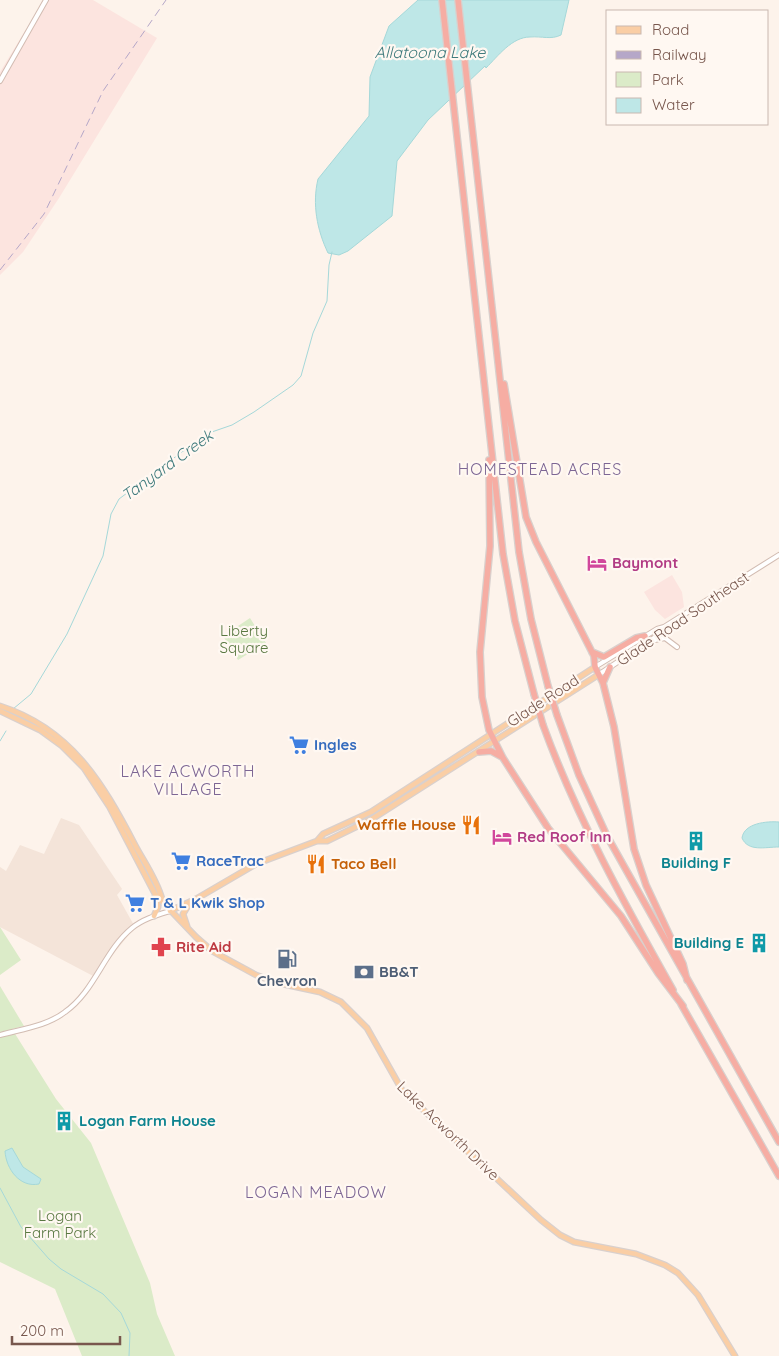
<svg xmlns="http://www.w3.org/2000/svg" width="779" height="1356" font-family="Quicksand,sans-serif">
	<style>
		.residential { fill: #f4e4d9 }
		.commercial { fill: #fce4df }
		.green { fill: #dbebc8 }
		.water { fill: #bee7e7; stroke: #a5d8d9 }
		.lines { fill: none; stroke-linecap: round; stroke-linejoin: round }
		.stream { stroke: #a5d8d9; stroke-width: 1 }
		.tertiary-casing { stroke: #d2bcb2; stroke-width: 6 }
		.primary-casing { stroke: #d9d0cd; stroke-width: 7 }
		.motorway-casing { stroke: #d9d0cd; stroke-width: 8 }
		.tertiary { stroke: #fff; stroke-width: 4 }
		.primary { stroke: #facea5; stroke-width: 4.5 }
		.motorway { stroke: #f6ada3; stroke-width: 5.5 }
		.rail { stroke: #b5a7c8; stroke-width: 1; stroke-dasharray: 8 5; stroke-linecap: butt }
		.motorway-bridge-casing { stroke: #d9d0cd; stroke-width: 8; stroke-linecap: butt }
		.motorway-bridge { stroke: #f6ada3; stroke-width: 5.5 }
		.labels { text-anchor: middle; stroke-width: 4.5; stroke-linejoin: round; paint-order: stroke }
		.hotel-label { font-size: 15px; font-weight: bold; fill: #b23c85; stroke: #fff8f2; text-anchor: start }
		.street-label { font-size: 15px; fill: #78574d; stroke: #fff8f2 }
		.park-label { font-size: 15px; fill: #597841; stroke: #fff8f2 }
		.shop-label { font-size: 15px; font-weight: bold; fill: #366cbe; stroke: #fff8f2; text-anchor: start }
		.food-label { font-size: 15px; font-weight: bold; fill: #c56008; stroke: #fff8f2; text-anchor: end }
		.culture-label { font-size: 15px; font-weight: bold; fill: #0d838f; stroke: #fff8f2 }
		.health-label { font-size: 15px; font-weight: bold; fill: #be3a42; stroke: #fff8f2; text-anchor: start }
		.service-label { font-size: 15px; font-weight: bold; fill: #4e5e75; stroke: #fff8f2; text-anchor: start }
		.water-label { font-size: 16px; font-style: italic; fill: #407b7d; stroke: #fff8f2 }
		.neighbourhood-label { font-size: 16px; letter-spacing: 1px; fill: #7d6694; stroke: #fff8f2 }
	</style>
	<rect width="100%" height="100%" fill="#fdf3eb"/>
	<path class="residential" d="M61 818 79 825 122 889 117 895 135 927 95 977 0 927V867L6 871 20 845 44 854Z"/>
	<path class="commercial" d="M44 0H93L157 38 59 198 23 252 0 275V72Z
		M672 575 682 592 684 607 665 619 655 610 644 592Z"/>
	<path class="green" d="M250 618 266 643 238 660 223 636Z
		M0 927 21 960 0 975Z
		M0 986 24 1026 12 1029 56 1099 91 1143 150 1283 157 1314 175 1356H82L55 1289 0 1262Z"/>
	<path class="water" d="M418 0H569L561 35C551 40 542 36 530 37 512 37 498 56 486 68L485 66 428 120 397 161 392 216 348 251 339 255 328 253C317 230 312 204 318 179L369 116 370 77 389 26Z
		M779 822V847C765 847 748 852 742 838 744 823 767 821 779 822Z
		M12 1148 23 1167 41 1179 39 1184C20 1188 6 1169 5 1151Z"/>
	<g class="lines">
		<path class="stream" d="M13 709 31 694 67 634 103 556 111 514 119 499 206 434 232 425 254 412 293 385 301 376 313 333 327 301 329 265 332 252
			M0 741 6 731
			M0 1188 21 1227 49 1259 61 1269 103 1294 121 1313 130 1333 129 1356"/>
		<defs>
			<path id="tertiary" d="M0 81 46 0
				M655 640 665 638 677 647
				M595 667 657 629 664 627
				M598 675 660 634 664 627 779 555
				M0 1035C22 1029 47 1026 65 1012 95 991 104 951 132 928 143 919 157 915 170 911"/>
			<path id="primary" d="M0 706C71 729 102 782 135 845 144 862 157 880 162 899
				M0 711 40 730 62 746 84 768 109 806 155 894 196 937 212 951 256 975 278 983 320 992 341 1002 367 1028 402 1090 541 1220 560 1235 574 1242 636 1254 665 1265 678 1273 698 1295 735 1356
				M317 841 323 834 371 812 595 667
				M170 911 196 899 256 864 317 841H327L372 819 598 675
				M154 916 158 907 155 896
				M187 926 183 914 189 904"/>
			<path id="motorway" d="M442 0 503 554 515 621 534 694
				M458 0 519 552 531 619 548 686
				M504 384 526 517 536 542 594 656 595 667 603 683 614 727 634 849 646 885 683 964 687 980
				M489 460 490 546 480 652 482 697 489 730 503 758 548 828 621 916 658 973 683 1006
				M592 652 604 657 636 638 645 636
				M603 683 610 667
				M557 715 579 775 607 836 779 1142
				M543 725C577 818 624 903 673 990
				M479 752 491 751 502 757
				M681 1004 779 1176"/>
		</defs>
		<use href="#tertiary" class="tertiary-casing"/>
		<use href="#primary" class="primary-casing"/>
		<use href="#motorway" class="motorway-casing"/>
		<use href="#tertiary" class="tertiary"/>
		<use href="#primary" class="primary"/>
		<use href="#motorway" class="motorway"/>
		<path class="rail" d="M0 270 44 214 103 91 166 0"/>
		<defs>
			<path id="motorway-bridge" d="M548 686 557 715
				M534 694 543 725"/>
		</defs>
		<use href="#motorway-bridge" class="motorway-bridge-casing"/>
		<use href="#motorway-bridge" class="motorway-bridge"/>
	</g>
	<defs>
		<symbol id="hotel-bare" viewBox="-9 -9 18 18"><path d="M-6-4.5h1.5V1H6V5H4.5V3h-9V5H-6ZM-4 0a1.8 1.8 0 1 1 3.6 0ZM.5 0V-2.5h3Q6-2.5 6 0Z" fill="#d1479c" stroke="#fff8f2" stroke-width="2.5" paint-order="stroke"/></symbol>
		<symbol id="supermarket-bare" viewBox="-9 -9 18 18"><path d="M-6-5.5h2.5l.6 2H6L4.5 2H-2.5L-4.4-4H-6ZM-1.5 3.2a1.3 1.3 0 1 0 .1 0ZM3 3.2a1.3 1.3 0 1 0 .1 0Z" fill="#3f7fe0" stroke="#fff8f2" stroke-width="2.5" paint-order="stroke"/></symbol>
		<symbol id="restaurant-bare" viewBox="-9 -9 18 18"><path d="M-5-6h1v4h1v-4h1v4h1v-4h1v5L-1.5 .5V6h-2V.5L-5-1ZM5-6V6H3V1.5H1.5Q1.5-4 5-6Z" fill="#e8710a" stroke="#fff8f2" stroke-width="2.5" paint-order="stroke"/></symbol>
		<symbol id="building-bare" viewBox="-9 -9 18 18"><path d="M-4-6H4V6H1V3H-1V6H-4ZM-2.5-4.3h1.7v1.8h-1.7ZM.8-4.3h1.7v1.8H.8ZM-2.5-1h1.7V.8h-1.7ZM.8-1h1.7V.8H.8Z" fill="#0f9aa8" stroke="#fff8f2" stroke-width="2.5" paint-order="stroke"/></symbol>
		<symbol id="pharmacy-bare" viewBox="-9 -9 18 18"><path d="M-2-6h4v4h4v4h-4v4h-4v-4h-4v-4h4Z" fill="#e0444e" stroke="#fff8f2" stroke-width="2.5" paint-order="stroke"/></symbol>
		<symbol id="fuel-bare" viewBox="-9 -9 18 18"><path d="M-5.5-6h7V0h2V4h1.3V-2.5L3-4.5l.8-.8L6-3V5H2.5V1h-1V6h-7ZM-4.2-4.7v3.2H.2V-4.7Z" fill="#5c6f8a" stroke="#fff8f2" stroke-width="2.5" paint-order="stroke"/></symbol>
		<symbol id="bank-bare" viewBox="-9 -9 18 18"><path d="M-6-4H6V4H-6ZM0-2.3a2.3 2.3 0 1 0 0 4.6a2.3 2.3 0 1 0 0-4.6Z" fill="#5c6f8a" stroke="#fff8f2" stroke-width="2.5" paint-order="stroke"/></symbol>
	</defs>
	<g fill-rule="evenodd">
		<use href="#hotel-bare" x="583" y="549" width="28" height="28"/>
		<use href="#supermarket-bare" x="285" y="731" width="28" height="28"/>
		<use href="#restaurant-bare" x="457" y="811" width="28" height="28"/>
		<use href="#hotel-bare" x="488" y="823" width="28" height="28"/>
		<use href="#building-bare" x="682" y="827" width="28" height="28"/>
		<use href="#supermarket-bare" x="167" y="847" width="28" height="28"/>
		<use href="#restaurant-bare" x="302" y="850" width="28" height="28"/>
		<use href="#supermarket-bare" x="121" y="889" width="28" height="28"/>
		<use href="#building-bare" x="745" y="929" width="28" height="28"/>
		<use href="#pharmacy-bare" x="147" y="933" width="28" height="28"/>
		<use href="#fuel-bare" x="273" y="945" width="28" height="28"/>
		<use href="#bank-bare" x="350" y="958" width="28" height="28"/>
		<use href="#building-bare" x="50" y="1107" width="28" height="28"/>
	</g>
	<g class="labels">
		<g class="hotel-label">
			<text x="612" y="568">Baymont</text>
			<text x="517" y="842">Red Roof Inn</text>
		</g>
		<g class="street-label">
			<text transform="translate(683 619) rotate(-34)" y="5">Glade Road Southeast</text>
			<text transform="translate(543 701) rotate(-33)" y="5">Glade Road</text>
			<text transform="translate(448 1131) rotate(44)" y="5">Lake Acworth Drive</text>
		</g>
		<g class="park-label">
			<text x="244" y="636">Liberty<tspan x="244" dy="17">Square</tspan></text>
			<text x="60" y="1221">Logan<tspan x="60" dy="17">Farm Park</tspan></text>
		</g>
		<g class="shop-label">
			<text x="314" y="750">Ingles</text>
			<text x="196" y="866">RaceTrac</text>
			<text x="150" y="908">T &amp; L Kwik Shop</text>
		</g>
		<g class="food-label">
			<text x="456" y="830">Waffle House</text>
			<text x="331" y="869" text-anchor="start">Taco Bell</text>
		</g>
		<g class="culture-label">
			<text x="696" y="868">Building F</text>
			<text x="744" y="948" text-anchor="end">Building E</text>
			<text x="79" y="1126" text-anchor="start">Logan Farm House</text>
		</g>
		<g class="health-label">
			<text x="176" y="952">Rite Aid</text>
		</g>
		<g class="service-label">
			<text x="379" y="977">BB&amp;T</text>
			<text x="287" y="986" text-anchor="middle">Chevron</text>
		</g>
		<g class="water-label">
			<text x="430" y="58">Allatoona Lake</text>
			<text transform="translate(167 465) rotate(-36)" y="6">Tanyard Creek</text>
		</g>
		<g class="neighbourhood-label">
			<text x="540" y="475">HOMESTEAD ACRES</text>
			<text x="188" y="777">LAKE ACWORTH<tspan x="188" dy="18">VILLAGE</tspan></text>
			<text x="316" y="1198">LOGAN MEADOW</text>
		</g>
	</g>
	<rect x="606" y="10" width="162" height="115" fill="#fff8f2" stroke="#c9b8b0"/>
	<rect x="616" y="26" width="25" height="8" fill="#facea5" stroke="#c9b8b0"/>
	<text x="652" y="35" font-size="15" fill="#78574d">Road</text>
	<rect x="616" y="51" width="25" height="8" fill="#b5a7c8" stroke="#c9b8b0"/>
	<text x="652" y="60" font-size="15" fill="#78574d">Railway</text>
	<rect x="616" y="72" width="25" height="15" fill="#dbebc8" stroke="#c9b8b0"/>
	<text x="652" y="85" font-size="15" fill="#78574d">Park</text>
	<rect x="616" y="98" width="25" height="15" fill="#bee7e7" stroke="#c9b8b0"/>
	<text x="652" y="110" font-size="15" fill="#78574d">Water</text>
	<path d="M12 1336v8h108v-8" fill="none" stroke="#78574d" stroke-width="2.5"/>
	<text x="20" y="1336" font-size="15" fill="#78574d" stroke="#fff8f2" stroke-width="4" paint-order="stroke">200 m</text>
</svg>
